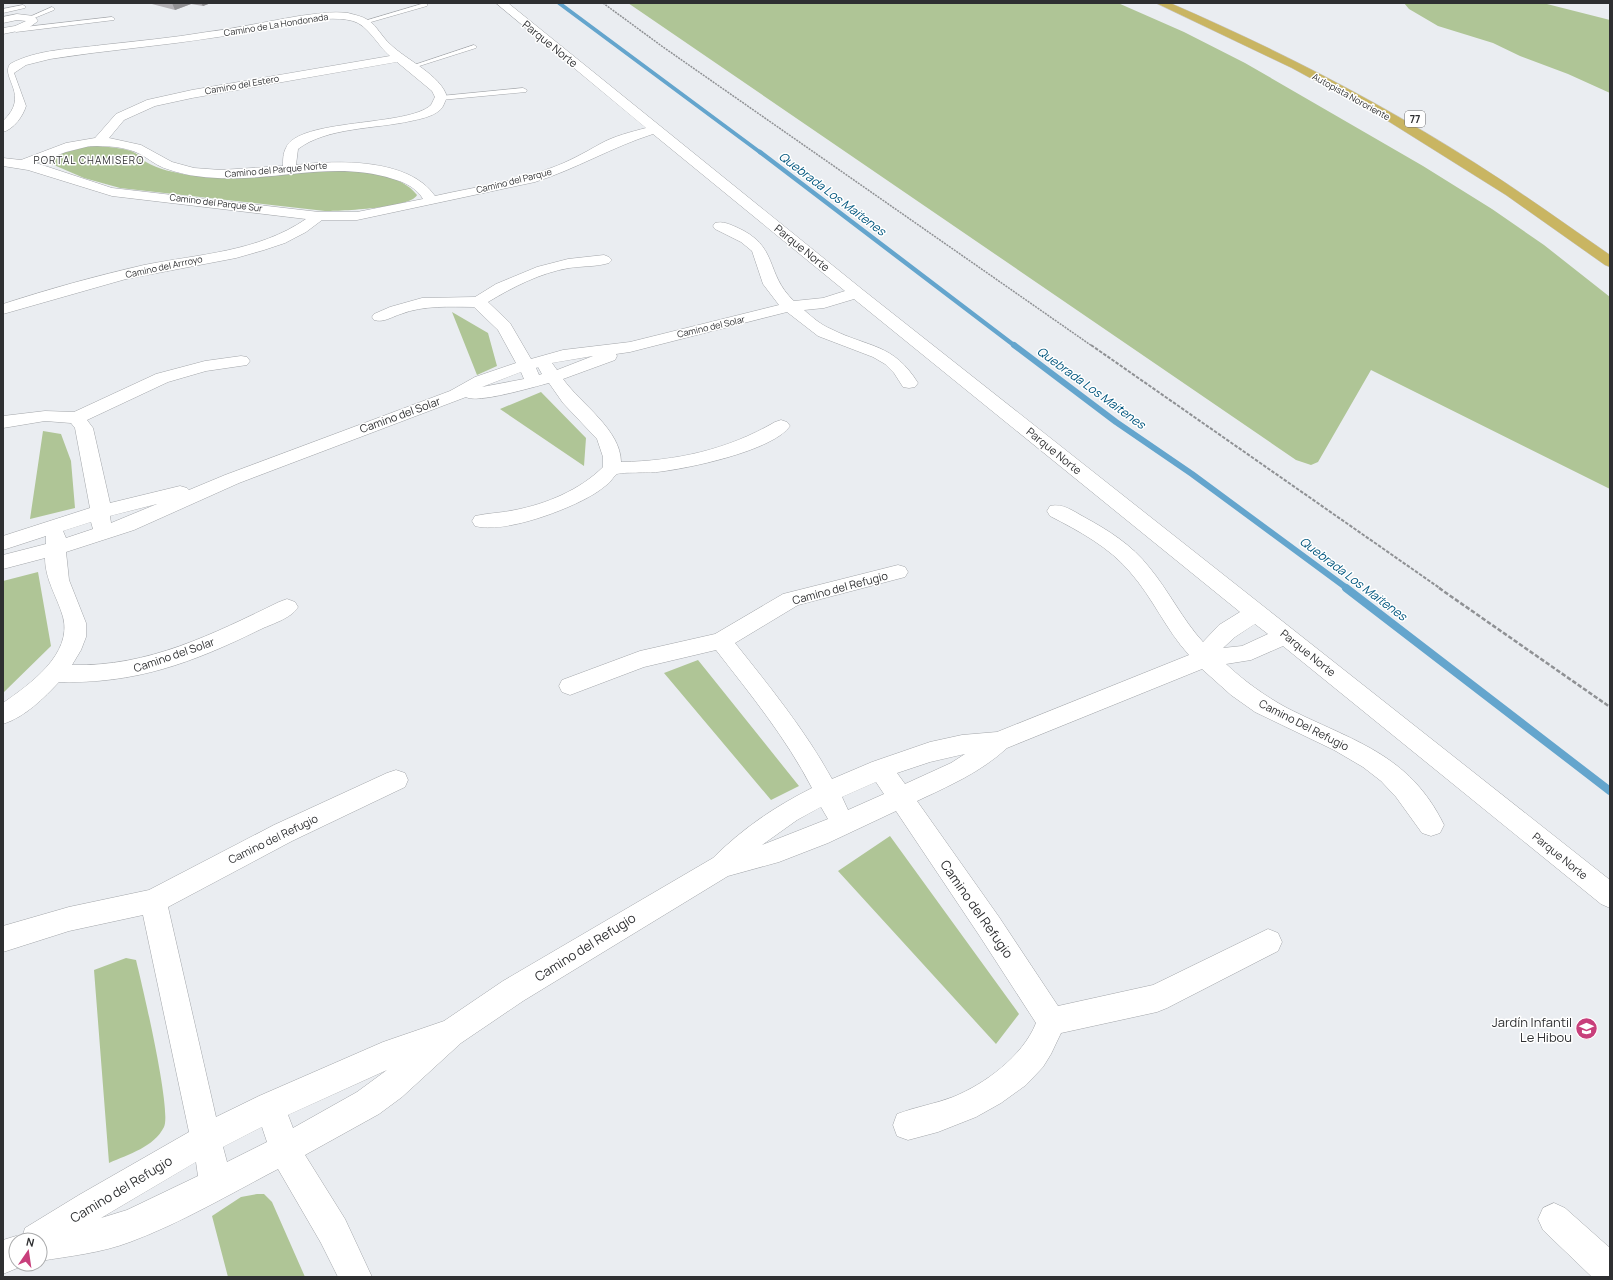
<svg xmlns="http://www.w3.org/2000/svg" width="1613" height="1280" font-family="Manrope,sans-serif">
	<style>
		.green { fill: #afc596 }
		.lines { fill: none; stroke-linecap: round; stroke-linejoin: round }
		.stream-far3 { stroke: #64a5cd; stroke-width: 4 }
		.stream-far2 { stroke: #64a5cd; stroke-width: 4.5 }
		.stream-far1 { stroke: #64a5cd; stroke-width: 6 }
		.stream { stroke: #64a5cd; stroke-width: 8 }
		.lane-casing { stroke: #a3a6aa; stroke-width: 1 }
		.street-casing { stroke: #a3a6aa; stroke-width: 1 }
		.highway-casing { stroke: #c9c9c9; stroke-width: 1 }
		.path-far2 { stroke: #8f9194; stroke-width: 1.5; stroke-dasharray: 2 1; stroke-linecap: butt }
		.path-far1 { stroke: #8f9194; stroke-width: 2; stroke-dasharray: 3.5 1.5; stroke-linecap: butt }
		.path { stroke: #8f9194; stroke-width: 2.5; stroke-dasharray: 4.5 2; stroke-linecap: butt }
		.lane { fill: #fff; fill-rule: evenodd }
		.street { fill: #fff; fill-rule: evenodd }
		.highway { fill: #c9b562; fill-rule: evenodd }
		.wall { fill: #b5b3b7 }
		.shaded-wall { fill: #939295 }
		.labels { text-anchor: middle; stroke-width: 3; stroke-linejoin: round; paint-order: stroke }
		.far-street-label { font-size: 9px; fill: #2e2f31; stroke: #fff }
		.shield { fill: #fff; stroke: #6d6d6f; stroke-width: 1 }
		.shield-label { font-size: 10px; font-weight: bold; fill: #2e2f31 }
		.far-neighbourhood-label { font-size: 10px; letter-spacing: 1px; fill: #2e2f31; stroke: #fff }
		.street-label { font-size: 11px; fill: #2e2f31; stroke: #fff }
		.water-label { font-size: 12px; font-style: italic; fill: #00567e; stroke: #fff }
		.near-street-label { font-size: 13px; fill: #2e2f31; stroke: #fff }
		.near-poi-label { font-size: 13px; fill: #2e2f31; stroke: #fff; text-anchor: end }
	</style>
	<rect width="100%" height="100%" fill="#eaedf1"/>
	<path class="green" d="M628 3H1118L1184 32 1245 63 1423 166 1492 209 1544 245 1610 297V489L1371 370 1318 462 1311 465 1296 460Z
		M1404 3H1543L1610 20V93L1568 74 1520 56 1493 43 1438 26 1409 9Z
		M98 146C109 147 121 148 131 151 137 153 141 158 146 162 158 169 175 173 189 175 241 180 383 150 417 195 411 208 340 211 325 211L120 188 84 178 47 162C57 149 83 147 98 146Z
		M452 312 488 333 497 366 477 375Z
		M541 392 586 438 584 466 500 409Z
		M43 431 61 434 71 461 75 508 30 519Z
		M38 572 51 646 3 693V581Z
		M698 660 799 786 771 800 664 673Z
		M890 836 1019 1014 996 1044 838 871Z
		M126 958 136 960C142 984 172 1111 164 1127 154 1147 129 1154 109 1163L94 970Z
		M257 1194H264L272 1202 305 1277H228L212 1216 241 1197Z"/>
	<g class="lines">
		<path class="stream-far3" d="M559 3 761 153"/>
		<path class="stream-far2" d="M760 152 1015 346"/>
		<path class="stream-far1" d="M1014 345 1116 422 1192 474 1348 589"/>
		<path class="stream" d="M1346 588 1610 791"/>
		<defs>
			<path id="lane" d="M425 3 428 5 427 6 364 24 361 22Z
				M23 5 26 7 25 8 3 13V9Z
				M52 7 55 9 54 10 32 19 27 18Z
				M112 17 115 19 114 20 16 32 13 30 16 28Z
				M474 45 477 47 476 48 413 68 408 67Z
				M523 88 527 90 526 92 441 100 437 98 441 96Z"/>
			<path id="street" d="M496 3H508L863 290 1610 880V908L1601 904 1283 646 1251 660 1226 664C1244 681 1265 696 1287 708 1352 741 1409 753 1444 825L1440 833 1431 836 1422 833 1396 797 1381 781 1363 767 1334 750 1255 712 1231 695 1202 669 1007 748C981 772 949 786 917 801L999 917 1058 1006 1153 985 1268 929 1278 933 1282 942 1278 951 1167 1008 1157 1012 1061 1033 1051 1054 1043 1067 1026 1085 1001 1103 976 1117 938 1132 908 1140 897 1136 893 1125 897 1114C915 1107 935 1104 953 1097 985 1084 1023 1056 1036 1023L979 935 896 811 828 843 779 862 728 876 523 1001 461 1043 402 1097 379 1114 305 1155 345 1219 372 1277H338L321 1243 278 1169C230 1194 181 1223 130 1242 101 1253 70 1256 40 1261V1240H16V1264H27L3 1274V1240L16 1236 22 1238 25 1228 79 1195 189 1132 143 915 69 931 3 952V926L69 907 149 890 274 825 387 773 396 770 405 773 408 780 405 787 292 841 168 907 216 1117 259 1096 383 1042 444 1021 503 981 713 858C742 829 774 807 812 788 786 738 751 695 716 650L644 667 570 695 562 692 559 686 562 680 640 651 715 634 783 594 898 565 905 567 908 572 905 577 798 605 735 643C770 687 805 730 832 779L872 762 930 742 962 735 997 732 1189 655C1166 630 1153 598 1130 572 1109 547 1079 531 1050 516L1047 511 1050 506C1063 503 1073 511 1084 517 1108 530 1132 545 1149 567 1169 591 1182 619 1203 642L1219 625 1240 612 854 299 824 308 804 310C812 317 821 325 831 329 869 348 893 343 918 383L915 387 909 388 903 387 894 373 885 364 873 357 818 336 787 312 630 352 616 354 617 356 615 360 563 379C581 404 621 430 621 462 676 461 727 450 775 422L781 420 787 422 790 426C773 451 686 469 657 472 649 473 622 472 617 474 614 476 611 481 609 483 604 487 599 491 594 494 568 510 504 534 475 526L472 521 475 516C488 513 502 513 515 510 546 504 580 490 603 467V457L597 439 563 403 549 383C533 387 477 404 466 397L239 483 134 530 66 552 69 580 86 623V637L81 650 72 665C148 667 213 634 279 602L287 599 295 602 298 607C291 619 271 624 259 630 192 663 135 684 59 682 44 698 25 717 3 724V703C29 685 73 654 63 617 57 596 45 580 45 558L3 569V555L46 544V536L3 550V536L90 508 75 428 71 423 45 421 3 428V416L45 411 74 412 156 374 205 361 241 356 247 357 250 361 247 365 206 371 168 382 87 420 93 428 110 503 180 486 187 488 189 490 225 475 450 391 475 377 516 363 498 330 474 307C450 307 424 305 401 314 391 317 384 323 374 320L372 317 374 314 390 307 422 298 475 297 496 284 537 267 568 259 604 255 609 257 612 260 609 263C596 267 582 266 569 268 540 273 513 287 488 302L510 323 531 359 563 350 630 342 779 305 763 284 752 251 741 242 715 229 713 226 715 223C723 221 729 224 736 227 780 246 764 273 794 301L823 298 845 291 653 134C612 147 576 169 535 182L357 220H322L306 232 285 243 264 250 236 258 126 279 3 314V304C49 289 96 276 144 265 199 254 258 252 306 219L112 196 28 170 3 166V158L21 160 66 143 95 138 116 114 147 100 192 90 390 56C378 46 368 25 353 21 322 12 252 32 218 37 162 46 106 50 50 59L26 65 14 73 26 106C23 116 14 129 3 132V121C31 95 0 78 10 64 37 49 73 49 102 45 137 41 172 38 207 32 238 28 269 21 299 16 315 14 332 11 348 13 355 15 362 16 368 20 377 26 382 37 390 44 406 60 441 75 447 97 445 101 443 108 440 110 432 117 420 119 411 121 376 129 327 127 298 149L296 165C337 160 409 158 435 196 474 187 514 182 551 168 568 162 584 153 600 144 614 136 631 132 646 128ZM397 62 432 91 435 97C434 99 432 103 431 105 408 127 298 118 286 148 283 153 283 160 283 166L221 170 194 168 172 162 141 145 109 138 124 120 155 106 192 98ZM90 146C107 146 124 146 140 154 149 159 157 166 167 169 192 178 219 179 245 178 295 176 343 163 393 179 404 182 417 188 423 199L357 212H319L112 188 36 163 66 152ZM593 356 557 370 552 363ZM538 367 542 374 539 375 536 368ZM521 372 524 379 482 387ZM157 504 111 523 110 516ZM91 522 93 529 66 538 63 531ZM1255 624 1268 634 1242 646 1223 648 1235 637ZM965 754 951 763 905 784 897 773 930 762ZM876 782 884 794 848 810 842 797ZM821 807 828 819 762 845 797 820ZM387 1070 357 1092 293 1128 288 1115ZM262 1127 267 1142 227 1162 223 1147ZM196 1162 198 1176 127 1210 101 1218Z
				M17 14 34 16 38 21 27 29 3 34V28L15 26 26 21 17 20 3 23V17Z
				M1554 1203 1565 1208 1610 1248V1277H1592L1543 1230 1538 1219 1543 1208Z"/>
			<path id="highway" d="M1156 3H1170C1276 49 1378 101 1475 163 1521 192 1565 224 1610 255V267L1605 265 1506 195 1380 116 1292 68Z"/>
		</defs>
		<use href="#lane" class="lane-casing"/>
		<use href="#street" class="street-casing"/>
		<use href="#highway" class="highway-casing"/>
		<path class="path-far2" d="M603 3 663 47 1092 346"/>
		<path class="path-far1" d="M1091 345 1441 589"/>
		<path class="path" d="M1439 588 1610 707"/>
		<use href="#lane" class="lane"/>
		<use href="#street" class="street"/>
		<use href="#highway" class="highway"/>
	</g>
	<path class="wall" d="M148 3H211L203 6 191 4 175 10Z"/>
	<path class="shaded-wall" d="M172 3H191V4L175 10Z
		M201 3H211L203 6Z"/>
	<defs>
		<symbol id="school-disc" viewBox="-11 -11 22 22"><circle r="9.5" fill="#c83f7b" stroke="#fff"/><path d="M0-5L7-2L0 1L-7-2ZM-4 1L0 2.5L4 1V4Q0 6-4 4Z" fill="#fff"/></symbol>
	</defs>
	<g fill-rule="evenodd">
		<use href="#school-disc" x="1574" y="1016" width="25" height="25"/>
	</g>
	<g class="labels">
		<g class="far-street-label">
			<text transform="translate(276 25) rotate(-9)" y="3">Camino de La Hondonada</text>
			<text transform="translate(242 85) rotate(-10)" y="3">Camino del Estero</text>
			<text transform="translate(1351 97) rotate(29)" y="3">Autopista Nororiente</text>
			<text transform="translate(276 170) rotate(-5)" y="3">Camino del Parque Norte</text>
			<text transform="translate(514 181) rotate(-14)" y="3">Camino del Parque</text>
			<text transform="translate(216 203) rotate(7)" y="3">Camino del Parque Sur</text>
			<text transform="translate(164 267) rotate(-12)" y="3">Camino del Arrroyo</text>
			<text transform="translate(711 327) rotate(-13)" y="3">Camino del Solar</text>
		</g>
		<rect class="shield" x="1405" y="111" width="20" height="16" rx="3"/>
		<g class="shield-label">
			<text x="1415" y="123">77</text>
		</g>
		<g class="far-neighbourhood-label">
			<text x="89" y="164">PORTAL CHAMISERO</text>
		</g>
		<g class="street-label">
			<text transform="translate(550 44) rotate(39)" y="4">Parque Norte</text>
			<text transform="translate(802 248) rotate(39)" y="4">Parque Norte</text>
			<text transform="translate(400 415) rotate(-20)" y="4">Camino del Solar</text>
			<text transform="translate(1054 451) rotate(39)" y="4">Parque Norte</text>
			<text transform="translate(840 588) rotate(-15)" y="4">Camino del Refugio</text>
			<text transform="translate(1308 653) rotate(39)" y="4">Parque Norte</text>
			<text transform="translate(174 655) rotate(-19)" y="4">Camino del Solar</text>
			<text transform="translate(1304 725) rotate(27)" y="4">Camino Del Refugio</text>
			<text transform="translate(273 839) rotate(-26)" y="4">Camino del Refugio</text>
			<text transform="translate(1560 856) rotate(39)" y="4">Parque Norte</text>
		</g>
		<g class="water-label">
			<text transform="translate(832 194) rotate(37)" y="4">Quebrada Los Maitenes</text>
			<text transform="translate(1091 388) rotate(36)" y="4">Quebrada Los Maitenes</text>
			<text transform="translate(1353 579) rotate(37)" y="4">Quebrada Los Maitenes</text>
		</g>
		<g class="near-street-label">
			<text transform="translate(977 909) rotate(55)" y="5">Camino del Refugio</text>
			<text transform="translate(585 947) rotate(-32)" y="5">Camino del Refugio</text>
			<text transform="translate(121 1189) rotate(-31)" y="5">Camino del Refugio</text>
		</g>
		<g class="near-poi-label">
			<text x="1572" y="1027">Jardín Infantil<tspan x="1572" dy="15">Le Hibou</tspan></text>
		</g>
	</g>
	<rect width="1613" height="1280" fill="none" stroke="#2e2f31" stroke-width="8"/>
	<g transform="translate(28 1252) rotate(13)"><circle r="19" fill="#ffffff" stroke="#abacad"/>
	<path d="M0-3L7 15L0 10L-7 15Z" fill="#c83f7b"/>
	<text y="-6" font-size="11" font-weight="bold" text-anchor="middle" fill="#2e2f31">N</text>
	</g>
</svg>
